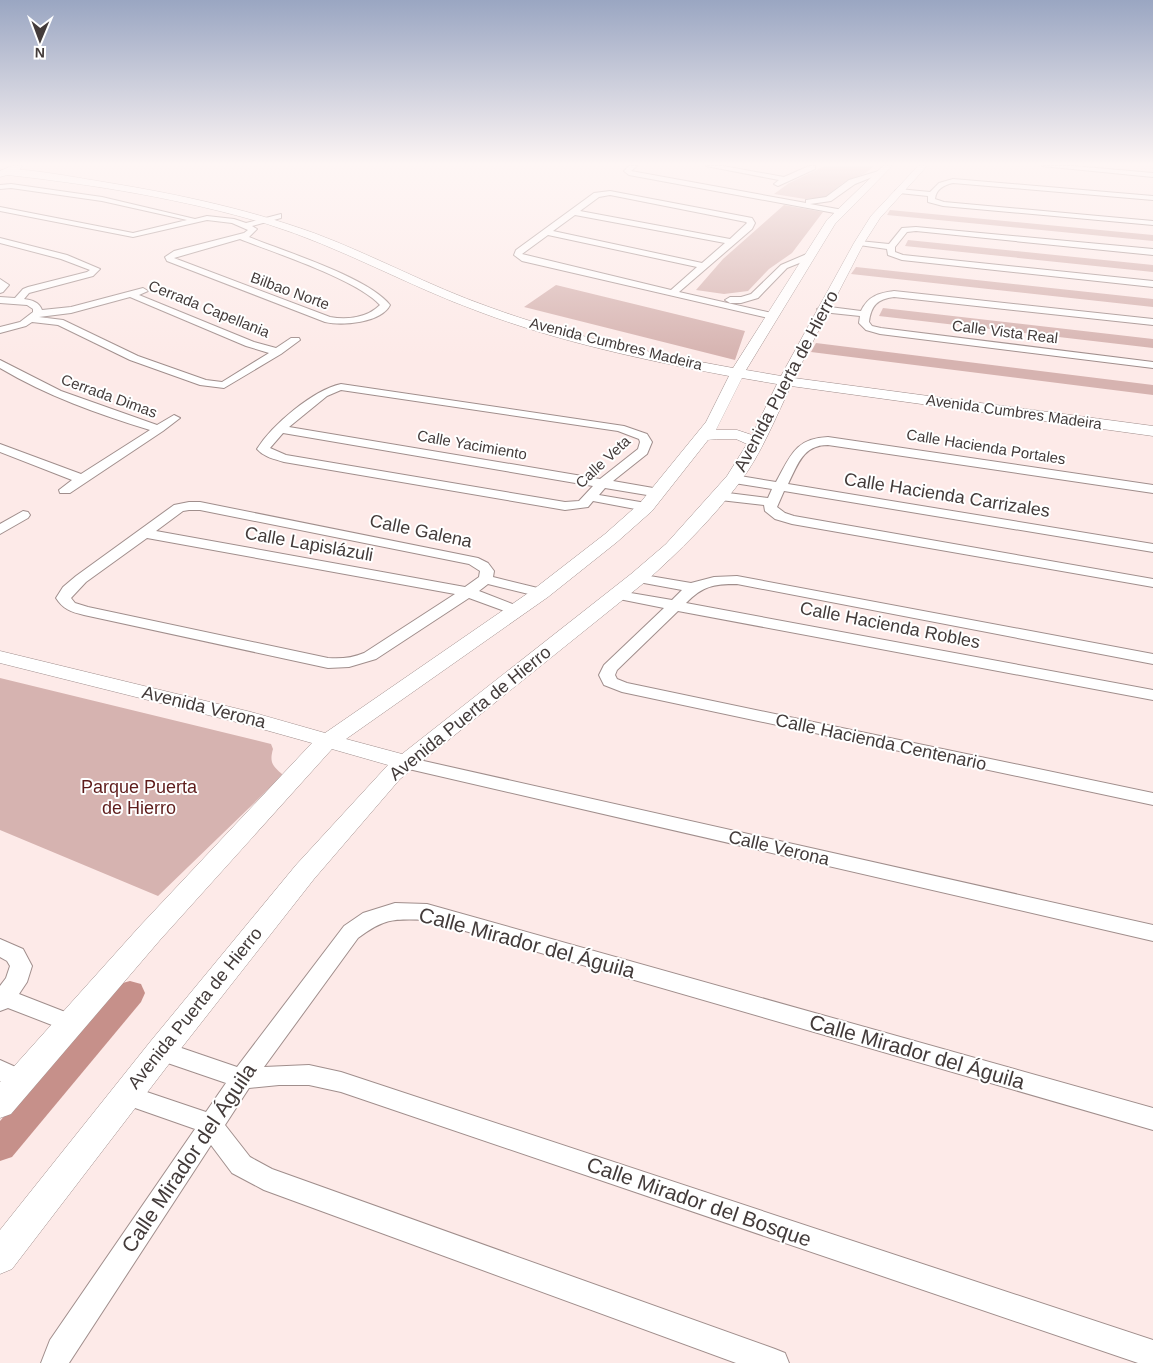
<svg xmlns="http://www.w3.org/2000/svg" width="1153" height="1363" font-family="Helvetica,sans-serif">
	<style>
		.green { fill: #d6b3b0 }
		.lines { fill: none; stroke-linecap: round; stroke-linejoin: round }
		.canal { fill: #c6908a; fill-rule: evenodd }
		.minor-casing { stroke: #a08e8c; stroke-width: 2 }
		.tertiary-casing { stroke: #a08e8c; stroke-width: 1 }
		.secondary-casing { stroke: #a08e8c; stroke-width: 1 }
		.minor { fill: #fff; fill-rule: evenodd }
		.tertiary { fill: #fff; fill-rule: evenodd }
		.secondary { fill: #fff; fill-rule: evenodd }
		.labels { text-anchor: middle; stroke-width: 4; stroke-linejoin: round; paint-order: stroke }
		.far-street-label { font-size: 15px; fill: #433b3a; stroke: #fff }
		.street-label { font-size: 18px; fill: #433b3a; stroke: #fff }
		.park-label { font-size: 18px; fill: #5e1c1b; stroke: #fff }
		.near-street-label { font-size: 21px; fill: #433b3a; stroke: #fff }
	</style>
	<rect width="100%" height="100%" fill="#fdeae8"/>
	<path class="green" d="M825 166H874L866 173 843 183 825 197 805 199 774 194 789 183Z
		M784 205 823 212 792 253 769 269 748 291 724 294 696 290 723 259Z
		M890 210 1153 235V241L887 215Z
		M908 240 1153 265V272L905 246Z
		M856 267 1153 299V307L851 274Z
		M556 285 745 331 735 360 524 307Z
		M883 308 1153 339V348L879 316Z
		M816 343 1153 385V395L811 352Z
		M0 678 271 744 273 749C269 763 273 766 283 775L158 896 0 830Z"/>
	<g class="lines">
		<path class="canal" d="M130 981 141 984 145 993 141 1002 12 1157 0 1161V1121L119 984Z"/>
		<defs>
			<path id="minor" d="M629 166H637L631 171 806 203V200L826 197 849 180 882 170 885 172 855 184 831 201 810 204 843 210V214H840L629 175 624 171Z
				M706 166H723L784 177 809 166H815V169L778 186 774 184 779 180Z
				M1042 166H1073L1153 173V177Z
				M953 179 1153 196V200L953 183C944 185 936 189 935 199L944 202 1153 221V225L943 206 928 202V196L899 193 895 191 899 189 930 192 939 183Z
				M11 184 102 197 195 219 207 216 234 219 246 223 281 214V218L252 226 257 229 249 237C283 251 368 277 390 305 381 323 342 326 325 322L167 261 165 257 174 251 244 233 248 230 232 223 207 220 133 237 0 211V207L133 233 187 220 102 201 11 188 0 189V185ZM240 239C275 253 356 279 380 305 367 318 347 320 330 317L174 258Z
				M610 191 752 218 755 223 752 229 679 292 776 314V318L773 319 522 261 514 255 516 250 594 193ZM610 195 746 222 747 223 730 239 580 211 599 197ZM575 215 725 243 702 263 553 231ZM548 235 697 267 671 290 522 254Z
				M916 227 1153 249V255L916 231 907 232 895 247V252L903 255 1153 281V287L902 260 888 255 887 249 859 245 855 243 859 241 889 244 902 228Z
				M0 238 67 255 100 269 93 276 29 293 24 299C32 300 39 302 42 310L71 307 143 288 148 291 139 295 254 342 276 348 291 338H299L300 340 281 354 224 388 200 385 130 360 58 325 32 322 26 326 0 333V327L20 322 33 312V309L27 305 0 303V297L15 298 23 289 28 287 87 272 90 270 61 259 0 243ZM130 297 246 346 269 353 222 382 206 380 138 356 63 320 39 317 71 313Z
				M809 253 812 254V258L787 268 758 298 741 303H730L725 300 730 297H741L751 294 781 265Z
				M0 279 9 285 3 292 0 293Z
				M894 291 1153 319V325L894 297C877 299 871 306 869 322L872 326 881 328 1153 362V368L880 334 866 330 859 323 860 316 822 312 817 309 822 306 861 311C868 296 879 293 894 291Z
				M0 360 61 391 157 425 174 415 180 418 163 431 70 493H60L59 490 72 480 0 452V444L81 474 150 430C98 414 47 396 0 368Z
				M341 384 624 426 647 434 652 442 647 454 613 481 659 489 665 493 659 497 605 488 599 495 646 503 653 507 646 511 593 501 588 507 565 510 284 462C274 459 264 457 257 449 272 425 313 390 341 384ZM341 390 618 431 639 439 640 442 638 449 600 479 289 427 327 396ZM283 433 593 486 579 501 565 502 286 455 270 448Z
				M828 437 1153 485V493L828 445C803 445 798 464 788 484L1153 544V552L784 491 777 507 785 513 794 516 1153 579V587L792 524 775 519 765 511 764 505 720 500 714 496 720 492 768 498 772 489 734 483 728 479 734 475 776 482C790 457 795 438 828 437Z
				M189 502H200L478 558 488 563 494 571 493 577 546 590 548 593 546 596 541 597 488 584 479 591 520 607 522 610 520 613H510L469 598 376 659 349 667 328 668 84 615C71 612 63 609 56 598L63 587 76 576 174 505ZM189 510H200L469 564 480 571 479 577 465 587 156 531 183 511ZM147 538 455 594 364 653C352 658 341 659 328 658L88 607 75 603 71 598 86 582Z
				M23 511 28 512 30 515 28 518 0 534V524Z
				M638 574 691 583 714 577 737 576 1153 654V664L737 584C713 584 703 586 686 603L1153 690V700L678 611 617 670 615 675 617 679 627 683 1153 793V805L622 692 604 685 599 675 604 665 664 608 614 598 612 595 614 592 619 591 672 600 682 590 633 581 631 578 633 575Z
				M406 757 1153 925V941L400 767 397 763 400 759Z
				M395 903 427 904 1153 1108V1130L427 920C394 919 386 917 358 938L264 1067 309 1065 341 1072 1153 1340V1363H1138L341 1092 309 1085H279L249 1088 225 1125 250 1157 272 1169 775 1349 785 1353 789 1363H736L264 1190 232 1173 211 1145 69 1363H41L50 1340 195 1129 118 1102 114 1095 118 1088 126 1085 206 1112 226 1083 153 1058 150 1051 153 1044 161 1041 237 1067 344 926 363 913Z
				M0 939 23 949 32 966 27 982 19 994 78 1017 81 1023 78 1029 70 1032 8 1008 0 1011V986L6 978 10 966 7 961 0 957Z
				M0 1060 29 1073 33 1080 29 1087 21 1090 0 1081Z"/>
			<path id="tertiary" d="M883 166H892L835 224 746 370 781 376 854 243 871 216 918 166H927L880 218 864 243 794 378 1153 426V436L791 386C775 418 762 453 740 482 713 518 679 552 645 582L400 779 314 879 172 1060 12 1269 0 1274V1230L150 1042 296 865 388 765 332 749 160 940 11 1114 0 1118V1082L140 926 312 743 244 724 0 663V651L251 712 325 733 534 589 605 534 640 503 706 422 729 376C645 360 560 342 480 312 408 286 341 247 267 224 183 199 96 185 8 175L5 174V170C21 167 73 177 92 180 167 192 242 207 314 233 373 255 429 286 489 307 568 336 651 353 733 368L827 220ZM742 378 777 384 752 435 737 430H716ZM717 439H736L747 444 727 476 666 544 631 574 402 754 346 739 548 597 617 542 652 511 708 440Z"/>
			<path id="secondary" d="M12 166H22L18 172 0 177V171Z"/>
		</defs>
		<use href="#minor" class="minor-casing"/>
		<use href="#tertiary" class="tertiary-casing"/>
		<use href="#secondary" class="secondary-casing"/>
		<use href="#minor" class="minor"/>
		<use href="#tertiary" class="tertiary"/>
		<use href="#secondary" class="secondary"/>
	</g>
	<linearGradient id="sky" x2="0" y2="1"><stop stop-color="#9aa6c2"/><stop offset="0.46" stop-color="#fef6f5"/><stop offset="1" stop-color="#fef6f5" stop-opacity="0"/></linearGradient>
	<rect width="1153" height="357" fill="url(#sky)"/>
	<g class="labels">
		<g class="far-street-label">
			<text transform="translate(290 291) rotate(20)" y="5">Bilbao Norte</text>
			<text transform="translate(209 309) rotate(22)" y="5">Cerrada Capellania</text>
			<text transform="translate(1005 332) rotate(7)" y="5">Calle Vista Real</text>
			<text transform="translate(616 344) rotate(14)" y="5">Avenida Cumbres Madeira</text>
			<text transform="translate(109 396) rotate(20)" y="5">Cerrada Dimas</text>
			<text transform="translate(1014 412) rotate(8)" y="5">Avenida Cumbres Madeira</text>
			<text transform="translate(472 445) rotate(10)" y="5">Calle Yacimiento</text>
			<text transform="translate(986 447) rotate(9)" y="5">Calle Hacienda Portales</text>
			<text transform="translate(603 462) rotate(-43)" y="5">Calle Veta</text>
		</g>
		<g class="street-label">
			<text transform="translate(786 381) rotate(-62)" y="6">Avenida Puerta de Hierro</text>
			<text transform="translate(947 495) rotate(9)" y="6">Calle Hacienda Carrizales</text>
			<text transform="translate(421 531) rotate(12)" y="6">Calle Galena</text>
			<text transform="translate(309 544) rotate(10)" y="6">Calle Lapislázuli</text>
			<text transform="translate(890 625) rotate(11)" y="6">Calle Hacienda Robles</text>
			<text transform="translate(204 707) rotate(14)" y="6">Avenida Verona</text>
			<text transform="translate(470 713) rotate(-39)" y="6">Avenida Puerta de Hierro</text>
			<text transform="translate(881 742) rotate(12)" y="6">Calle Hacienda Centenario</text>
			<text transform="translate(779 848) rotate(13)" y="6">Calle Verona</text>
			<text transform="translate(195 1008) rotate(-51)" y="6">Avenida Puerta de Hierro</text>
		</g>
		<g class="park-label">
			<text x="139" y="793">Parque Puerta<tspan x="139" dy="21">de Hierro</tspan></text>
		</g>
		<g class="near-street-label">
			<text transform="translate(527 943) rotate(15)" y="7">Calle Mirador del Águila</text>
			<text transform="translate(917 1052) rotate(16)" y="7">Calle Mirador del Águila</text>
			<text transform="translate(189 1158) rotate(-56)" y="7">Calle Mirador del Águila</text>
			<text transform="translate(699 1202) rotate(19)" y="7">Calle Mirador del Bosque</text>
		</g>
	</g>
	<g transform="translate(40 40) rotate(181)" stroke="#ffffff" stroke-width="4" paint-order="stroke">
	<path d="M0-4L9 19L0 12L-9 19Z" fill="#433b3a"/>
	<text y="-8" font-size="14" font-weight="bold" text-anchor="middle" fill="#433b3a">N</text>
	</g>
</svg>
